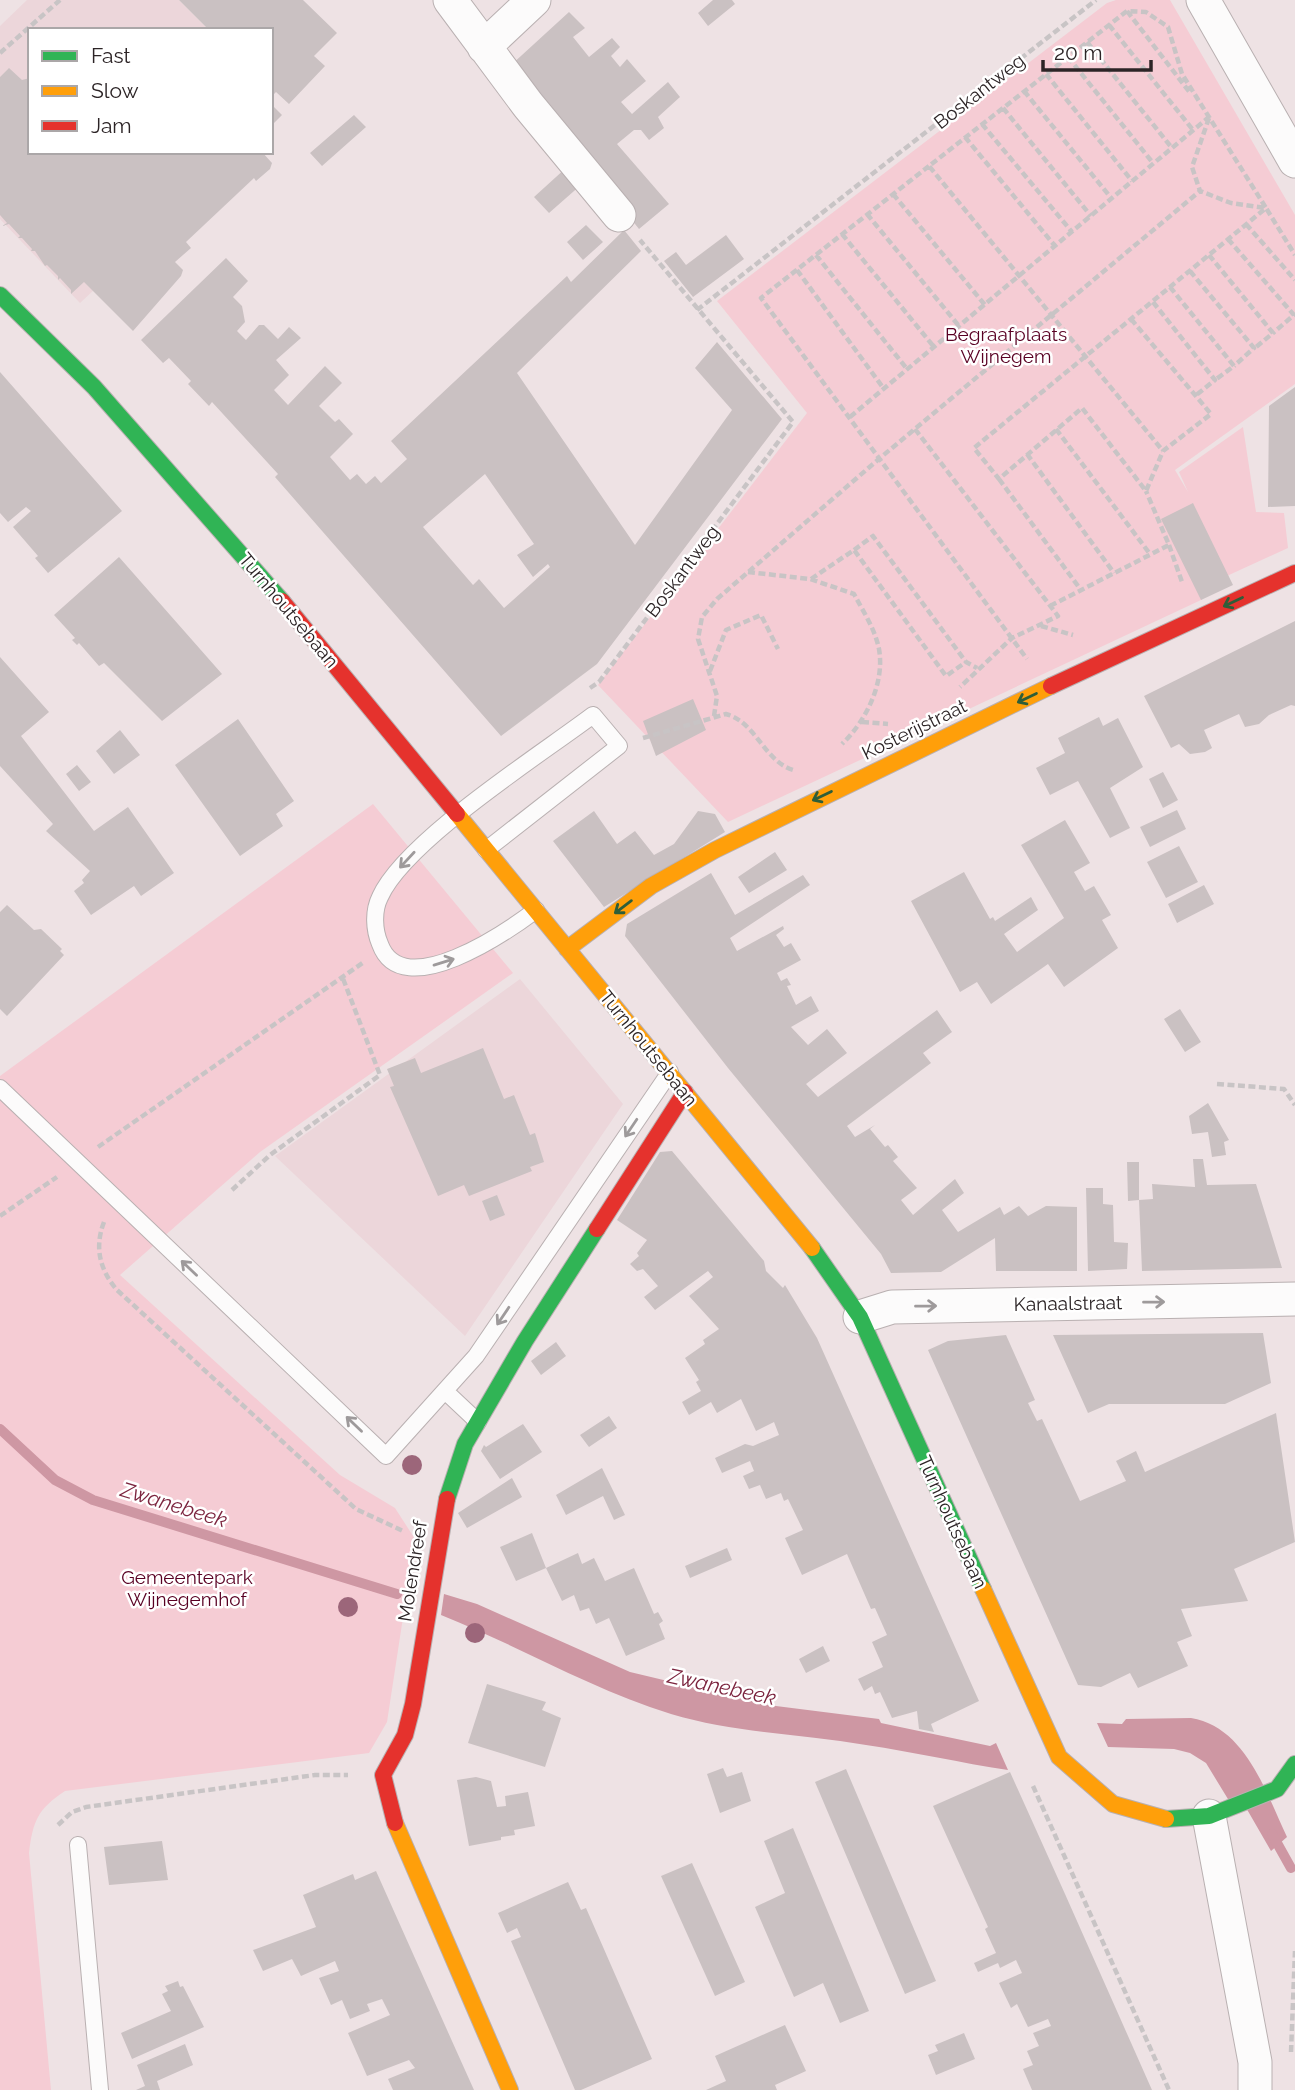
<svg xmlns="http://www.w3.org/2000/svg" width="1295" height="2090" font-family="Raleway,sans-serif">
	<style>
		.built { fill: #ecd6da }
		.green { fill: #f5ccd4 }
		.water { fill: #ce97a3 }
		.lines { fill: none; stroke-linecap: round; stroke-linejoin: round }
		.stream { stroke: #ce97a3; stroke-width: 10 }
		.building { fill: #cac1c2; fill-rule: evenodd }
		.lane-casing { stroke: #b9b0b1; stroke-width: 18 }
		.street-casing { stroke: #b9b0b1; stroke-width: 35 }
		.fast-casing { stroke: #b9b0b1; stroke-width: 18 }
		.slow-casing { stroke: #b9b0b1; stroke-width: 18 }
		.jam-casing { stroke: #b9b0b1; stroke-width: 18 }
		.path { stroke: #c8c4c5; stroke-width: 4.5; stroke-dasharray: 7 3.5; stroke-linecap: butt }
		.lane { stroke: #fcfbfb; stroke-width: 16 }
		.street { stroke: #fcfbfb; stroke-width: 33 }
		.fast { stroke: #30b455; stroke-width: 16 }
		.slow { stroke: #ff9f0a; stroke-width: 16 }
		.jam { stroke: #e5322d; stroke-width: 16 }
		.tree { fill: #9c667a }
		.oneway { stroke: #2e5e39 }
		.oneway2 { stroke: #9e9a9b }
		.labels { text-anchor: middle; stroke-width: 5; stroke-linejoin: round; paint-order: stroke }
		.street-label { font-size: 19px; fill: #2c2426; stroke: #fff }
		.park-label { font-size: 19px; fill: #590023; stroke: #fff }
		.water-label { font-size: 21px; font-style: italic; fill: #7c253f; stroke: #fff }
	</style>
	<rect width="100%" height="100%" fill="#eee2e4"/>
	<path class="built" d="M27 0H179L209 30H30V152H242L80 303 0 219V26Z
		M520 979 623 1104 465 1336 275 1156Z"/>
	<path class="green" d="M1116 0H1170L1295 215V384L1175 470 1188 492 1179 472 1243 427 1256 512 1284 513 1288 548 1229 575 1201 600 728 822 598 685 807 413 717 301 1107 3Z
		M373 804 513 973 260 1152 120 1275 340 1475 395 1508 415 1539 387 1722 369 1753 65 1791C38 1809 33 1820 29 1853L51 2090H0V1076Z"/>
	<path class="water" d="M444 1594 477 1604 630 1672 768 1705 879 1719 881 1723 990 1746 996 1743 1008 1770C961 1763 914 1752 866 1745 801 1734 734 1733 671 1714 591 1689 519 1646 441 1615Z
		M1191 1718C1246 1727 1266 1793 1287 1837L1271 1851 1241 1799 1231 1804 1206 1763 1190 1753 1174 1749 1108 1747 1097 1723 1122 1724 1126 1719Z"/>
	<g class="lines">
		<path class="stream" d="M0 1429 55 1480 93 1500 397 1594
			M1272 1834 1291 1868"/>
	</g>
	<path class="building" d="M179 0H303L337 33 314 56 325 66 289 104 276 92 271 97V30H209Z
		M713 0H732L735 4 708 26 698 13Z
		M569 12 585 28 573 37 589 57 612 38 620 47 611 56 620 67 627 59 646 81 621 102 632 114 668 82 680 97 658 117 664 128 649 140 641 130H634L617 144 669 204 639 229 510 66Z
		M9 68 22 80 30 78V152H262L272 163 270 169 256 181 254 178 186 242 191 248 175 262 183 270 181 276 133 331 84 282 71 294V290L60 278 58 280V276L47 265 45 266 35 251H31L32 249 22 238H18L20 236 9 224 2 226 7 223 0 215V77Z
		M274 107 282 115 271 126V109Z
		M354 115 366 127 322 166 310 153Z
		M567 167 582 184 549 213 534 197Z
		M586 225 603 242 583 260 567 242Z
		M624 230 641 251 517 373 635 545 732 410 695 368 717 342 782 419 597 664 501 736 275 477 278 474 212 402 209 406 188 384 191 381 169 358 163 363 141 340 226 258 248 281 233 297 242 306 245 322 237 331 246 340 259 325H264L278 339 289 327 301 338 276 360 289 375 274 390 288 405 325 366 342 383 319 406 335 422 339 419 353 434 330 457 350 480 357 474 366 484 375 476 381 483 407 459 391 441 567 276 571 282ZM485 474 534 544 517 555 533 577 548 564 550 567 504 608 479 579 473 585 423 527Z
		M726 235 744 259 693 297 664 261 676 252 686 265Z
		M0 372 122 511 48 573 35 558 38 556 13 527 31 511 26 507 8 522 0 513Z
		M1295 387V506L1268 507 1269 406Z
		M1193 503 1233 585 1201 600 1161 519Z
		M119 557 222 674 162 721 104 663 99 666 79 643 77 645 72 640 75 638 54 615Z
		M1295 621V706L1291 705 1269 715 1259 724 1245 727 1239 714 1204 730 1212 748 1205 752 1190 754 1179 744 1171 748 1144 696Z
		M0 657 49 712 21 736 94 831 128 807 174 873 141 896 134 886 91 915 74 891 84 883 82 880 90 871 46 831 53 824 0 766Z
		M693 699 706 730 656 756 643 721Z
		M1099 717 1103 726 1118 718 1143 767 1110 788 1130 828 1110 838 1078 781 1050 795 1036 768 1065 753 1058 738Z
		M238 719 294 801 276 814 283 826 240 856 175 765Z
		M120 730 140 755 114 774 96 751Z
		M77 765 91 782 79 791 66 774Z
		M1163 772 1178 800 1163 808 1149 779Z
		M1177 810 1186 829 1150 847 1140 827Z
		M594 811 617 844 635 831 654 855 674 844 698 811 715 814 725 832 604 907 553 841Z
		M1065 820 1090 863 1074 872 1085 891 1094 886 1111 915 1102 920 1118 948 1064 987 1048 964 991 1004 977 982 960 992 911 901 964 872 990 919 993 917 995 921 1031 897 1038 910 1004 934 1017 952 1064 918 1021 845Z
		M1179 846 1198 882 1166 898 1147 862Z
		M775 852 787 870 749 893 738 877Z
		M711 873 735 915 803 875 810 885 730 938 737 951 783 926 784 929 776 935 784 947 791 943 801 960 777 973 781 981 787 978 791 985 787 986 796 1005 811 996 819 1011 791 1027 808 1045 827 1029 847 1053 806 1084 818 1097 937 1010 952 1032 923 1053 931 1063 847 1126 855 1137 875 1125 870 1129 885 1147 888 1145 898 1157 893 1161 917 1188 901 1200 913 1215 955 1179 964 1193 942 1210 958 1232 1000 1207 1004 1215 1019 1206 1028 1216 1046 1206 1077 1207V1271H996L995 1238 941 1272 891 1273 881 1254 728 1068 625 936 627 924Z
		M1204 885 1214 904 1177 923 1168 904Z
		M7 905 34 930 41 929 62 949 60 951 64 955 7 1016 0 1009V912Z
		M1180 1009 1201 1042 1185 1052 1164 1019Z
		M483 1048 504 1099 514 1095 530 1135 535 1133 544 1162 530 1167 532 1171 469 1196 464 1185 438 1196 390 1087 394 1086 387 1069 415 1058 421 1073Z
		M1208 1103 1229 1140 1224 1142 1226 1155 1212 1157 1208 1132 1192 1134 1189 1116Z
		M672 1151 764 1261 766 1271 783 1288 785 1285 817 1338 872 1461 979 1701 931 1724 934 1732 919 1729 917 1711 892 1718 880 1692 875 1694 872 1686 864 1691 858 1679 883 1667 872 1642 887 1635 875 1608 871 1609 847 1554 802 1575 785 1538 803 1530 788 1499 784 1501 781 1493 766 1499 760 1485 749 1489 743 1476 754 1471 750 1461 722 1473 715 1458 745 1444 753 1446 779 1435 774 1422 756 1431 741 1399 717 1413 711 1402 689 1415 682 1402 701 1391 696 1382 699 1380 685 1358 705 1344 703 1340 719 1329 689 1296 713 1277 708 1271 655 1310 644 1297 658 1286 643 1269 637 1271 630 1264 639 1256 637 1253 647 1240 617 1220 660 1152Z
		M1193 1159H1203L1207 1185 1256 1184 1282 1268 1142 1271 1139 1200 1153 1199 1152 1184 1195 1187Z
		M1127 1162H1139V1200L1128 1201Z
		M1086 1188H1103V1204L1113 1205 1114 1242 1128 1243 1127 1269 1088 1271Z
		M497 1195 505 1215 490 1221 482 1201Z
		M1263 1333 1271 1383 1225 1404H1109L1088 1413 1053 1335Z
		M1006 1335 1035 1400 1028 1403 1037 1421 1042 1419 1080 1501 1126 1481 1116 1461 1136 1451 1145 1472 1276 1413 1295 1542 1234 1569 1248 1601 1181 1609 1192 1636 1177 1642 1188 1666 1138 1688 1130 1673 1101 1687 1078 1685 928 1350 948 1341Z
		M556 1342 566 1356 541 1375 531 1361Z
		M609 1416 617 1428 589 1447 580 1435Z
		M523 1424 542 1452 500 1479 481 1451 484 1445 486 1447Z
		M602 1468 625 1515 614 1520 603 1496 566 1515 556 1495Z
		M512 1478 522 1497 467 1528 458 1513Z
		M532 1533 546 1568 516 1581 500 1547Z
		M727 1548 732 1560 690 1578 685 1566Z
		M578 1553 582 1564 594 1558 605 1581 634 1568 654 1614 658 1612 663 1621 659 1624 665 1639 626 1656 609 1618 596 1624 589 1608 580 1611 574 1595 562 1601 546 1568Z
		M823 1646 830 1661 806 1673 799 1659Z
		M487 1684 546 1702 542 1710 561 1718 545 1767 468 1743Z
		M723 1768 727 1777 742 1772 751 1801 720 1813 707 1774Z
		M846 1769 936 1981 905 1994 815 1782Z
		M1010 1772 1065 1894 1152 2090H1032L1023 2069 1033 2065 1027 2051 1039 2046 1033 2033 1051 2026 1048 2019 1028 2027 1017 2004 1011 2008 999 1983 1022 1973 1016 1960 1000 1968 998 1963 978 1972 974 1963 996 1953 985 1929 988 1927 933 1806Z
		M476 1777 491 1781 497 1807 506 1806 505 1796 528 1792 535 1826 514 1830 515 1835 501 1837V1840L469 1846 457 1780Z
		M793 1828 869 2011 840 2023 823 1983 794 1997 755 1907 785 1893 764 1841Z
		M162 1841 168 1880 109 1885 104 1847Z
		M692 1863 745 1982 715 1996 661 1876Z
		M376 1871 456 2050 474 2090H393L388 2079 415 2068 409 2060 367 2076 348 2033 390 2015 382 1999 367 2004 370 2011 350 2019 342 2000 331 2005 319 1978 339 1971 335 1961 301 1976 292 1959 263 1971 253 1950 316 1927 303 1895 353 1874 355 1880Z
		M568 1882 581 1910 586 1908 652 2059 581 2090H575L511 1941 521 1937 517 1928 507 1933 498 1913Z
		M178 1981 180 1987 183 1986 204 2027 132 2059 121 2033 171 2011 162 1994 168 1991 165 1986Z
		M785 2025 806 2071 775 2085 777 2090H706L726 2081 715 2056Z
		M964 2033 975 2059 936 2075 928 2055 938 2051 935 2045Z
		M185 2044 193 2065 157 2081 160 2090H136L145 2086 137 2065Z"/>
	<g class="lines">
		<defs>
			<path id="lane" d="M486 850 619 746 593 715C540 755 405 841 380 897 373 911 374 930 380 944 402 1005 508 931 536 910
				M0 1088 386 1456 476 1356 670 1072
				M445 1391 478 1422
				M78 1845 100 2090"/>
			<path id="street" d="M450 0 528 105 619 215
				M1203 0 1295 161
				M484 47 534 0
				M860 1317 892 1307 1295 1299
				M1209 1816 1255 2062V2090"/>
			<path id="fast" d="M0 295 94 387 282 601
				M812 1248 860 1317 983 1589
				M447 1499 465 1444 525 1341 597 1229
				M1166 1819 1209 1816 1277 1789 1295 1764"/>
			<path id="slow" d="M457 814 812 1248
				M567 949 651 886 715 850 1051 686
				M983 1589 1059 1757 1113 1804 1166 1819
				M395 1823 510 2090"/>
			<path id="jam" d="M282 601 457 814
				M1051 686 1295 573
				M597 1229 685 1092
				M395 1823 383 1775 405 1735 413 1704 447 1499"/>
		</defs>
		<use href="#lane" class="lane-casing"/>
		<use href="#street" class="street-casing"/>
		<use href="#fast" class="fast-casing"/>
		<use href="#slow" class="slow-casing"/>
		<use href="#jam" class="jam-casing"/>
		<path class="path" d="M1127 11 1191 94
			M1109 25 1193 130
			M1087 42 1172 148
			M0 53 60 0
			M1068 57 1153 163
			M1046 74 1132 181
			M1024 91 1112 199
			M1003 108 1091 216
			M1209 118 1192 167 1200 191 1231 203 1266 208 1295 255
			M982 124 1072 232
			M965 137 1055 246
			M929 166 761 298 1027 659
			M893 194 985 305
			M867 214 959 326
			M1246 224 1295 280
			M842 234 934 347
			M1228 239 1294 315 1273 333
			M816 255 907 369
			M1209 255 1273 333 1255 348
			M797 270 884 389
			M1190 271 1254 348 1234 366
			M1170 287 1234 366 1215 380
			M1153 302 1215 380 1195 396
			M697 310 1096 0
			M1131 319 1211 414 1163 451 1146 491 1082 408 999 479 974 448C1071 368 1169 288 1266 208L1182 74 1168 27 1146 12 1127 11 929 166 1163 451
			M850 417 1209 117
			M915 429 1058 616 1012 638 960 687
			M1056 429 1150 554
			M1027 454 1114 573
			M999 479 1081 590
			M1169 545 1182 582
			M854 550 873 536 966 662 977 668
			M748 572 810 579 854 594C863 611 875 629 879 649 885 683 866 721 842 744
			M811 579 854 550 946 676 966 662
			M1050 606 1169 545 1146 491
			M1041 626 1073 635
			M710 671 726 630 761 615 778 649
			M590 688 599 682 793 422 640 240
			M714 716 717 696 698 639 702 617 717 599 880 458 1200 191
			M862 722 888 724
			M643 738 726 714C756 722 764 761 793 770
			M1217 1084 1284 1089 1295 1105
			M98 1147 364 962
			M232 1190 270 1155 380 1075 342 976
			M0 1216 57 1177
			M104 1222C94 1248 100 1270 117 1290L356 1509 403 1531
			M1033 1786 1169 2090
			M58 1825 72 1812 86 1807 315 1775H348
			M1291 2052 1295 1951"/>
		<use href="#lane" class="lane"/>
		<use href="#street" class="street"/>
		<use href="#fast" class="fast"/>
		<use href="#slow" class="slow"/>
		<use href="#jam" class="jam"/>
	</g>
	<g class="tree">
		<circle cx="412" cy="1465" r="10"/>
		<circle cx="348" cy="1607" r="10"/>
		<circle cx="475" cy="1633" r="10"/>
	</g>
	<defs><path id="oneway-shaft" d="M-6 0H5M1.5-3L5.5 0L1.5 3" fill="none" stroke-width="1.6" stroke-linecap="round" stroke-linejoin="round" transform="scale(1.75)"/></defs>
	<g class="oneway">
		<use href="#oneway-shaft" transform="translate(1233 602) rotate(155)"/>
		<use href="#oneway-shaft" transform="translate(1027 698) rotate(154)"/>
		<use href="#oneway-shaft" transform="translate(822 796) rotate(154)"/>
		<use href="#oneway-shaft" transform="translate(623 907) rotate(143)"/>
	</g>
	<g class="oneway2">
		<use href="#oneway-shaft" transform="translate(407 860) rotate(133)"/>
		<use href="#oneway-shaft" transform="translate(444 962) rotate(-17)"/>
		<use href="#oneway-shaft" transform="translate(631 1128) rotate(124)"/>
		<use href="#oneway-shaft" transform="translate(189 1268) rotate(-136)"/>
		<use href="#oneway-shaft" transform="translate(1154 1302) rotate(-1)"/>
		<use href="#oneway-shaft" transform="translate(926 1306) rotate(-1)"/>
		<use href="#oneway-shaft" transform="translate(503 1316) rotate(124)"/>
		<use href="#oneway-shaft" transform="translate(354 1424) rotate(-136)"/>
	</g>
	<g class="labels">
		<g class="street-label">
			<text transform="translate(979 91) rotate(-38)" y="7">Boskantweg</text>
			<text transform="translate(682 571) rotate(-53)" y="7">Boskantweg</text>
			<text transform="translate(289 610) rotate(50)" y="7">Turnhoutsebaan</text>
			<text transform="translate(914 729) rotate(-26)" y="7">Kosterijstraat</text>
			<text transform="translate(649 1048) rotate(51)" y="7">Turnhoutsebaan</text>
			<text transform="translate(1068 1303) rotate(-1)" y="7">Kanaalstraat</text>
			<text transform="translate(953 1522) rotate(66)" y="7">Turnhoutsebaan</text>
			<text transform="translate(412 1571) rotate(-81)" y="7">Molendreef</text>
		</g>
		<g class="park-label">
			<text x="1006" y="341">Begraafplaats<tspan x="1006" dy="22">Wijnegem</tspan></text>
			<text x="187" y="1584">Gemeentepark<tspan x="187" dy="22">Wijnegemhof</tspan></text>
		</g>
		<g class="water-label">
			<text transform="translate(174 1505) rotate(17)" y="7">Zwanebeek</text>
			<text transform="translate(722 1687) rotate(12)" y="7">Zwanebeek</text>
		</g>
	</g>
	<rect x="28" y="28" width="245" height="126" fill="#ffffff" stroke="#aba7a8" stroke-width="2"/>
	<rect x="42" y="51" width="35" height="10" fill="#30b455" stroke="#aba7a8" stroke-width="2"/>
	<text x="91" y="63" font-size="21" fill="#2c2426">Fast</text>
	<rect x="42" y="86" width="35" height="10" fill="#ff9f0a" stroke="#aba7a8" stroke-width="2"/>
	<text x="91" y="98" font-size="21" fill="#2c2426">Slow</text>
	<rect x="42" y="121" width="35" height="10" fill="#e5322d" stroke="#aba7a8" stroke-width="2"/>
	<text x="91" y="133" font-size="21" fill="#2c2426">Jam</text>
	<path d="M1043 60v10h108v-10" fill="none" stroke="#2c2426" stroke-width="3.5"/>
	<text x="1054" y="60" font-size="21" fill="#2c2426" stroke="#ffffff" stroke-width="5" paint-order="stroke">20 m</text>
</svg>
